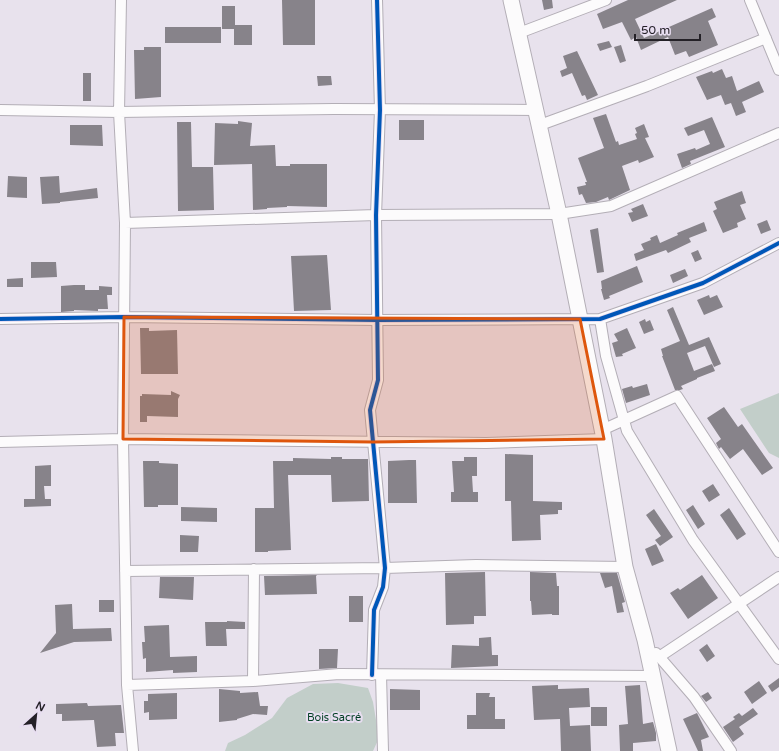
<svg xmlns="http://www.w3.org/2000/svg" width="779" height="751" font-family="'Varela Round',sans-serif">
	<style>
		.green { fill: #c2cec9 }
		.building { fill: #87838a }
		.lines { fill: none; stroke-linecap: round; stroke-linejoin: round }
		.minor-casing { stroke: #b3aeb6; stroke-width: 12 }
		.secondary-casing { stroke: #b3aeb6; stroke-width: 17 }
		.minor { stroke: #fcfbfc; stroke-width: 10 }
		.secondary { stroke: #fcfbfc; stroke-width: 15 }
		.cycleway-casing { stroke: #e8def1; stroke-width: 6 }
		.cycleway { stroke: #0057b8; stroke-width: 4 }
		.marked { fill: #de560d; fill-opacity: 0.2; stroke: #de560d; stroke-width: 3; stroke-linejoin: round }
		.labels { text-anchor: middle; stroke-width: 4; stroke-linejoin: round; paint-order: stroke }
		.park-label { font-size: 11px; fill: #003f23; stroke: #e8def1 }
	</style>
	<rect width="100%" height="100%" fill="#e8e2ed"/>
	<path class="green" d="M779 393V458L769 453 740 409Z
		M338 683 368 688 373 702 379 738 373 751H225L228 743 245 735 272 718 287 698 313 684Z"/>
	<path class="building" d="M282 0H315V45H283Z
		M542 0H552L553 8 544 10Z
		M628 0H677L635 19 644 38 712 8 716 17 708 21 718 45 689 57 686 51 675 55 668 37 641 50 636 37 631 40 622 22 603 29 597 14Z
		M222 6H235V25H252V45H234V29H222Z
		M165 27H221V43H165Z
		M609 41 612 47 600 51 597 44Z
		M621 45 626 61 620 63 614 47Z
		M144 47H161V97L135 99 134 50H144Z
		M577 51 598 95 587 100 585 95 582 96 572 73 562 77 560 71 567 68 563 56Z
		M722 69 726 78 732 76 737 91 759 81 764 92 742 102 746 112 736 116 731 103 725 105 721 95 707 100 696 77 712 71 713 73Z
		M83 73H91V101H83Z
		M317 76H331L332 85 318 86Z
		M606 114 616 142 618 141 619 145 637 139 635 134 637 133 635 128 644 124 649 137 645 138 654 157 639 163 638 160 622 166 630 190 609 200 608 197 596 202 586 203 582 194 579 195 577 187 586 185 585 182H587L578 158 604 148 593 118Z
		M712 117 725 147 690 161 691 164 682 168 677 154 695 148 696 150 710 144 704 130 688 136 684 128Z
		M399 120H424V140H399Z
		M238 121 252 123 250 146 275 145 276 166H290V164H327V207L287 206V207L267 208V209L253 210 252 164 214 165 215 123 238 124Z
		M177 122H191L192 167H213L214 210 178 211Z
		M70 125H102L103 146 70 145Z
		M8 176 27 177V198L7 197Z
		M59 176 60 193 97 188 98 198 60 202V203L42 204 40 177Z
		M742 191 746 203 740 205 746 219 737 223 738 227 723 233 713 211 717 209 714 202Z
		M643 204 648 216 632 222 628 213 633 212 631 209Z
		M767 220 771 230 761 234 757 224Z
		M704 222 707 231 689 238 691 242 668 253 666 250 636 261 634 254 644 250 641 244 651 240 650 238 657 235 660 243 678 235 677 233Z
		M598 228 604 272 597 273 590 230Z
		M698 250 702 259 695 262 691 253Z
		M327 255 331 310 294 311 291 256Z
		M31 262H56L57 277 31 278Z
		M637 266 643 282 609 296 610 298 604 300 601 289H602L601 281Z
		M685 269 688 276 673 283 670 275Z
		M23 278V287H7V279Z
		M74 285H85V290H99V286L112 287V295H107L108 309H98V311L74 310V311L61 312V286Z
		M709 295 710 298 717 295 723 307 704 315 697 300Z
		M673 307 689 345 709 337 721 364 714 367 705 346 687 353 694 371 712 364 715 371 697 378V379L681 386 683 389 680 390H675L662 356H663L661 349 680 341 667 310Z
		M645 319 646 322 650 320 654 330 644 334 639 322Z
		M140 328H149V331L177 330 178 374H141Z
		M627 328 636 348 622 354 623 356 616 357 612 343 618 341 614 334Z
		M647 384 650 395 626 403 622 389 632 386 633 388Z
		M171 391 180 395 178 399V417L147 416V422H140V396H142V394L171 395Z
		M724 407 738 427 742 424 773 468 762 475 743 449 730 459 721 447 719 449 716 443 721 439 707 418Z
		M505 454 533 455V501L562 502V510H558V514L540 515 541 540 512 541 511 501H505Z
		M331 457H342V459H368L369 501 332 502 331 475H288L291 550 268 551V552H255V508H274L273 461H293V458L331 459Z
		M464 457H477V476H472L473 492H478V502H451V492H454L452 461H464Z
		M409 460H416L417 503H388V461Z
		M143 461H159V463L178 464V505H158V507H144Z
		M51 465V486H44L45 499H51V506L24 507V499H35V466Z
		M713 484 720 495 709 502 702 491Z
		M693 505 705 524 698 529 686 510Z
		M181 507 217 508V522L181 521Z
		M729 508 746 534 737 540 720 515Z
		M654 509 673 537 660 546 655 540 661 536 646 515Z
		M180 535 199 536 198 552H180Z
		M656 544 664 561 652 566 645 549Z
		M485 572 486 616H474V624L446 625 445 573Z
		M530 572 556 573 557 586H559V615H552V614L532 615 531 601H530Z
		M600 573H617L625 602 622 603 624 612 617 613 612 586 605 588Z
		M317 575 316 576 317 594 265 595 264 576Z
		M702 575 718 598 688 619 670 593 678 588 680 590Z
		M160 577H194L193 600 159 598Z
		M349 596H363V622H349Z
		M99 600H114V612H99Z
		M72 604 73 629 111 628 112 641 74 642 40 653 56 633 55 605Z
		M227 621 245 622V629H226L227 646H206L205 622H227Z
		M169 625 170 657 197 656V672L173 673V670L146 672V658L143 659 142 642H145L144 626Z
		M491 637 492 655H498V666L451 668 452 645 479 646V638Z
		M707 644 715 656 707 662 699 650Z
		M319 649H338L337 668 319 669Z
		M779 678V687L772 692 768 686Z
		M759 681 767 693 752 704 744 692Z
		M558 685V689L589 688 590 707 569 708 570 726 590 725 591 751H561L560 719 534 720 532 686Z
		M640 685 643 724 653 722 656 733V741L633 743V751H620L619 725 628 724 625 686Z
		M219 689 240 691V693L258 692 260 706H268L267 715 253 714 237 719V720L219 722Z
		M390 689 420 690V710H390Z
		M708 692 712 698 706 702 701 696Z
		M177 693V719L149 720V712L144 713V701H148V694Z
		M476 693H490L489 697H495V719H505V729H467V715H476Z
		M87 703 88 706 121 705 124 733H115L116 746 97 747 94 720 62 721V714H56V704Z
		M591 707H607V726H591Z
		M753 708 758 714 739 727 744 734 733 742 723 727 735 719 733 717 739 713 742 716Z
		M697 713 709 737 701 740 703 751H698L683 719Z"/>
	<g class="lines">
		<defs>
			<path id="minor" d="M121 0 119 112 125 223 123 439 127 685 133 751
				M750 0 779 70
				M519 33 606 0
				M0 110 119 112 334 109 536 110
				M540 125 647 86 766 38
				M125 223 376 215 559 214 611 206 779 133
				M0 319 124 317 377 320 600 319 703 283 779 243
				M600 319 606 356 627 431 693 540 779 659
				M602 430 677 396 779 552
				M0 442 123 439 486 443 604 439
				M125 571 385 568 476 565 625 567
				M656 653 694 697 731 751
				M659 657 779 577
				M372 675 374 610 383 587 385 568 370 410 378 380 376 215 380 110 377 0
				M381 675 383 751
				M253 681 254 569
				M127 685 253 681 339 674 652 676"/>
			<path id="secondary" d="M511 0 559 214 604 439 625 567 645 640 669 751"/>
		</defs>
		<use href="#minor" class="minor-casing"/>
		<use href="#secondary" class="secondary-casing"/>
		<use href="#minor" class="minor"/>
		<use href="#secondary" class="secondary"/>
		<defs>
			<path id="cycleway" d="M0 319 124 317 377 320 600 319 703 283 779 243
				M372 675 374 610 383 587 385 568 370 410 378 380 376 215 380 110 377 0"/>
		</defs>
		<use href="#cycleway" class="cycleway-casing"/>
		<use href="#cycleway" class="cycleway"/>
	</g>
	<path class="marked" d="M124 317 580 319 604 439 373 442 123 439Z"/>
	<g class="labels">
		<g class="park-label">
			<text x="334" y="721">Bois Sacré</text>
		</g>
	</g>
	<g transform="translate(36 715) rotate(27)" stroke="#e8def1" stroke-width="3" paint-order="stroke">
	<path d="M0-3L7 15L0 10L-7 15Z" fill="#242127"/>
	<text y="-6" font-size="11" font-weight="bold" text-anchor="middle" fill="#242127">N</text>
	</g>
	<path d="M635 34v6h65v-6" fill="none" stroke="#242127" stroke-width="2"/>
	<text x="641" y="34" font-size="12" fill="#242127" stroke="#e8def1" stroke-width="3" paint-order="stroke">50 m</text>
</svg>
